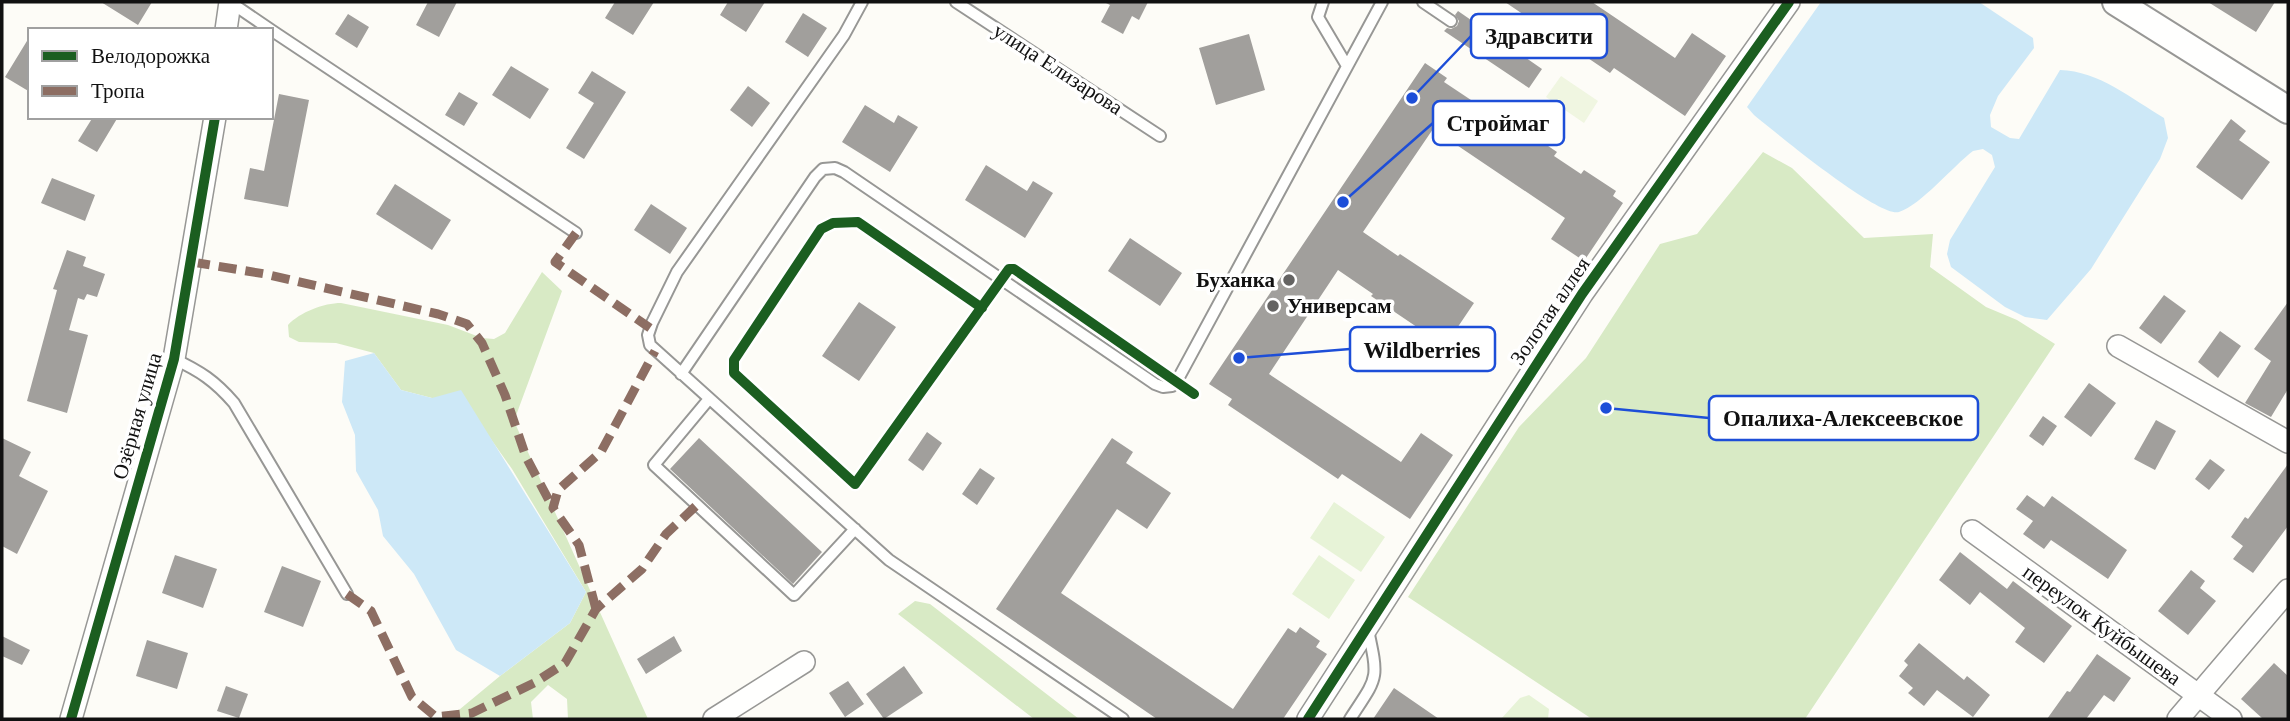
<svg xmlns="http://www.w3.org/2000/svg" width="2290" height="721" font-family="'Times New Roman',serif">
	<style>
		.green { fill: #e7f3d7 }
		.forest { fill: #d8eac5 }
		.pitch { fill: #f0f6e1 }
		.water { fill: #cde8f7 }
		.building { fill: #a19f9c }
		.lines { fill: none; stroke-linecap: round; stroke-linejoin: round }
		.service-casing { stroke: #979795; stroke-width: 14 }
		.minor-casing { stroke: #979795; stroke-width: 24 }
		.tertiary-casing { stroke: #979795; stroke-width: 30 }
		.service { stroke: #fffffe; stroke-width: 10 }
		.minor { stroke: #fffffe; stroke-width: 21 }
		.tertiary { stroke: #fffffe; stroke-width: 26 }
		.quiet { stroke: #8d6e63; stroke-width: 9; stroke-dasharray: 18 9; stroke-linecap: butt }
		.cycleway-casing { stroke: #fff; stroke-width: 15 }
		.cycleway { stroke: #1b5e20; stroke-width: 10 }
		.poi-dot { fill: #646362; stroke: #fff; stroke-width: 2.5 }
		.labels { text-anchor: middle; stroke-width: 7; stroke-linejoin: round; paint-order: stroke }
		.street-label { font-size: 21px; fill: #111; stroke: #fff }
		.poi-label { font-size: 21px; font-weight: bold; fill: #111; stroke: #fff; text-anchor: end }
		.leader { fill: none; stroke: #1d4ed8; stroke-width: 2.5 }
		.callout-dot { fill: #1d4ed8; stroke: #fff; stroke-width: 2.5 }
		.callout { fill: #fff; stroke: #1d4ed8; stroke-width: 2.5 }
		.callout-label { font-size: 23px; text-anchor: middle; font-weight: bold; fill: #111 }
	</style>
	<rect width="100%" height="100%" fill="#fdfcf7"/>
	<path class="green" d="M1334 502 1385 537 1361 572 1310 538Z
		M1319 555 1355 580 1329 619 1292 594Z
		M1529 695 1549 709 1548 719H1501L1520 698Z"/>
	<path class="forest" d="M1763 152 1792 168 1864 238 1933 234 1930 267 1986 307 2017 320 2055 344 1805 719H1592L1408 597 1519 427 1586 358 1660 244 1697 234Z
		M542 272 562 291 514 421 648 719H568L567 699 548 685 531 702 533 719H448L500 676 570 623 586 592 512 469 483 428 432 398 401 390 374 353 336 343 299 342 289 337 288 325C300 312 324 303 341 303L448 325 482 338 494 339 505 333Z
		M915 601 930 604 1079 719H1034L898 614Z"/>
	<path class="pitch" d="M1561 76 1598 101 1584 123 1546 97Z"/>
	<path class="water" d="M1821 2H1979L2033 38 2034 48 1998 96 1990 115 1991 127 2010 138 2019 139 2060 70C2099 71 2132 99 2164 118L2168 138 2160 159 2091 269 2047 320 2025 317 2005 307 1951 267 1947 254 1950 240 1995 167 1992 155 1983 149 1973 151C1953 166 1921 205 1899 212 1879 218 1775 132 1754 115L1747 107Z
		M374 353 401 390 432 398 461 390 586 592 570 623 500 676 456 650 414 574 383 536 378 510 356 471 355 435 342 402 345 361Z"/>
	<path class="building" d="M101 2H152L138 25Z
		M428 2H457L439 37 416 25Z
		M615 2H654L633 35 605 18Z
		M728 2H765L746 32 720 15Z
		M1104 2H1148L1139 20 1132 16 1123 34 1101 22 1110 5Z
		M1505 2H1592L1675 58 1692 33 1726 56 1685 116 1614 68 1610 73Z
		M2208 2H2275L2256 32Z
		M1458 11 1542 69 1529 88 1444 31 1447 28 1451 29 1457 26 1459 21 1455 15Z
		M803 13 827 28 808 57 785 42Z
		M348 14 369 27 357 48 335 34Z
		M1249 34 1265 90 1216 105 1199 48Z
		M30 36V92L5 77Z
		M1425 63 1447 78 1444 82 1495 116 1498 112 1557 152 1554 156 1581 174 1584 170 1616 191 1613 196 1623 203 1584 261 1551 239 1565 218 1433 129 1363 232 1398 256 1400 254 1474 303 1445 346 1371 296 1373 294 1338 270 1269 374 1401 462 1421 433 1453 455 1410 519 1342 474 1338 479 1228 405 1232 399 1209 384Z
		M511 66 549 89 530 119 492 95Z
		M592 71 626 92 584 159 566 148 594 103 578 93Z
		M748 86 770 103 752 127 730 110Z
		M459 92 478 103 464 126 445 115Z
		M279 94 309 100 288 207 244 199 250 168 264 171Z
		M865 105 894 123 898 115 918 127 890 172 842 142Z
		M93 117H118L97 152 78 141Z
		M2231 119 2246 131 2239 140 2270 162 2242 200 2196 167Z
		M986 165 1027 191 1033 181 1053 193 1025 238 965 200Z
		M52 178 95 195 85 221 41 203Z
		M395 184 451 220 432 250 376 214Z
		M651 204 687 228 670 254 634 230Z
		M1130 238 1182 273 1160 306 1108 271Z
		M67 250 86 257 83 266 105 274 97 297 87 294 84 300 78 298 69 330 88 335 67 413 27 401 57 290 53 289Z
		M2164 295 2186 311 2161 344 2139 328Z
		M859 302 896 327 859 381 822 356Z
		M2288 302V389L2271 417 2245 403 2271 361 2254 349Z
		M2220 331 2241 346 2218 378 2198 362Z
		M2089 383 2116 403 2091 437 2064 417Z
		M2043 416 2057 426 2043 446 2029 436Z
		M2156 420 2176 431 2155 470 2134 459Z
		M927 432 942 443 923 471 908 460Z
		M2 438 31 452 19 476 48 491 17 554 2 546Z
		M699 438 822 552 793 584 670 469Z
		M1112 438 1133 452 1126 463 1171 493 1147 529 1117 509 1061 593 1233 709 1288 628 1296 633 1300 627 1320 641 1316 647 1327 654 1283 719H1157L996 609Z
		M2210 459 2225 470 2209 490 2195 479Z
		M2288 464V526L2253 573 2233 559 2243 546 2231 537 2245 517 2248 519Z
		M980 468 995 478 977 505 962 494Z
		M2027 495 2044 507 2052 496 2127 550 2108 579 2051 540 2044 549 2023 534 2033 521 2016 509Z
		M1960 552 2007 589 2013 581 2072 626 2044 663 2015 642 2025 628 1980 592 1970 605 1939 580Z
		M175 555 217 569 203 608 162 593Z
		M282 566 321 581 303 627 264 612Z
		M2191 570 2205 581 2200 588 2216 601 2188 635 2158 611Z
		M2 636 30 650 22 665 2 656Z
		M674 636 682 651 646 674 637 659Z
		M147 640 188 653 177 689 136 676Z
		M1919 643 1964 680 1967 676 1990 695 1973 717 1937 690 1924 706 1908 693 1913 688 1899 676 1908 665 1904 661Z
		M2097 654 2131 678 2114 702 2104 695 2086 719H2047L2067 691 2070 692Z
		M2274 663 2288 676V719H2263L2241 699Z
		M904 666 923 693 884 719 866 694Z
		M848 681 864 704 845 717 829 693Z
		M226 686 248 694 239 718 217 711Z
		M1394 688 1439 719H1373Z"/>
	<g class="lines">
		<defs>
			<path id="service" d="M230 2 271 30
				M862 2 844 35 677 272 652 323 648 335 650 345 889 560 1123 719
				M956 2 1160 136
				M1323 2 1318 17 1347 66
				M1423 2 1451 21
				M271 30 576 233
				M174 359C200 371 215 381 234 403L347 594
				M681 374 815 177 823 169 835 168 844 172 1155 384 1163 387 1172 386 1178 379 1382 2
				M709 399 654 465 794 595 855 529
				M1350 719C1378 676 1379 681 1368 630"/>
			<path id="minor" d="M226 30 230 2
				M2118 346 2288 442
				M1972 531 2231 719
				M71 719 174 359 215 117
				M714 719 804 662
				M1308 719 1582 294 1789 2
				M2178 719 2288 590"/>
			<path id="tertiary" d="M2116 2 2288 110"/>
		</defs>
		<use href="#service" class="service-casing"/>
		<use href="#minor" class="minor-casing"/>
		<use href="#tertiary" class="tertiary-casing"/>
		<use href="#service" class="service"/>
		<use href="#minor" class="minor"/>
		<use href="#tertiary" class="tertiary"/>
		<path class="quiet" d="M576 233 555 262 650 328
			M192 262 265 274 438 314 467 324 482 343 505 395 526 457 553 508
			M347 594 371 611 412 697 436 717 472 713 534 683 565 663 596 609 642 569 666 534 697 505
			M596 609 579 545 553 508 558 490 601 452 655 351"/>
		<defs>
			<path id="cycleway" d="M982 308 858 222 833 223 821 229 734 360V373L855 484 1009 269H1014L1194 394
				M71 719 174 359 215 117
				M1308 719 1582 294 1789 2"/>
		</defs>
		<use href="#cycleway" class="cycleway-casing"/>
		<use href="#cycleway" class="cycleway"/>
	</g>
	<g class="poi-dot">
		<circle cx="1289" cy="280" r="7"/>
		<circle cx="1273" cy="306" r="7"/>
	</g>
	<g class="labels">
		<g class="street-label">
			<text transform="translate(1058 69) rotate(33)" y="7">улица Елизарова</text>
			<text transform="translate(1550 311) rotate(-56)" y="7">Золотая аллея</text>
			<text transform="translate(137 416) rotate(-74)" y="7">Озёрная улица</text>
			<text transform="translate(2102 625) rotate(36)" y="7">переулок Куйбышева</text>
		</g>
		<g class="poi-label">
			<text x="1275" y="287">Буханка</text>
			<text x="1287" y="313" text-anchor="start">Универсам</text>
		</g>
	</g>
	<path class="leader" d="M1412 98L1471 36M1343 202L1433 123M1239 358L1350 349M1606 408L1709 418"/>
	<g class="callout-dot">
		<circle cx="1412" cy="98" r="7"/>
		<circle cx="1343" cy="202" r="7"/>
		<circle cx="1239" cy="358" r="7"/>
		<circle cx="1606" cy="408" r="7"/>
	</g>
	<g class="callout">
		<rect x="1471" y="14" width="136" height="44" rx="7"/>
		<rect x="1433" y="101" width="131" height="44" rx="7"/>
		<rect x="1350" y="327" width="145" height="44" rx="7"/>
		<rect x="1709" y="396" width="269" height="44" rx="7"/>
	</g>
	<g class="callout-label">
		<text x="1539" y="44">Здравсити</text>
		<text x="1498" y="131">Строймаг</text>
		<text x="1422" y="358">Wildberries</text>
		<text x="1843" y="426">Опалиха-Алексеевское</text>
	</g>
	<rect width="2290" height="721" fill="none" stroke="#111111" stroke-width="7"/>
	<rect x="28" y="28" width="245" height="91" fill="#ffffff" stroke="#a0a0a0" stroke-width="2"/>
	<rect x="42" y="51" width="35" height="10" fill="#1b5e20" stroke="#a0a0a0" stroke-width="2"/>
	<text x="91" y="63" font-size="21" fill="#111111">Велодорожка</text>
	<rect x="42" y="86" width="35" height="10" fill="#8d6e63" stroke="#a0a0a0" stroke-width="2"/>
	<text x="91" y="98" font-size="21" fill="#111111">Тропа</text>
</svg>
